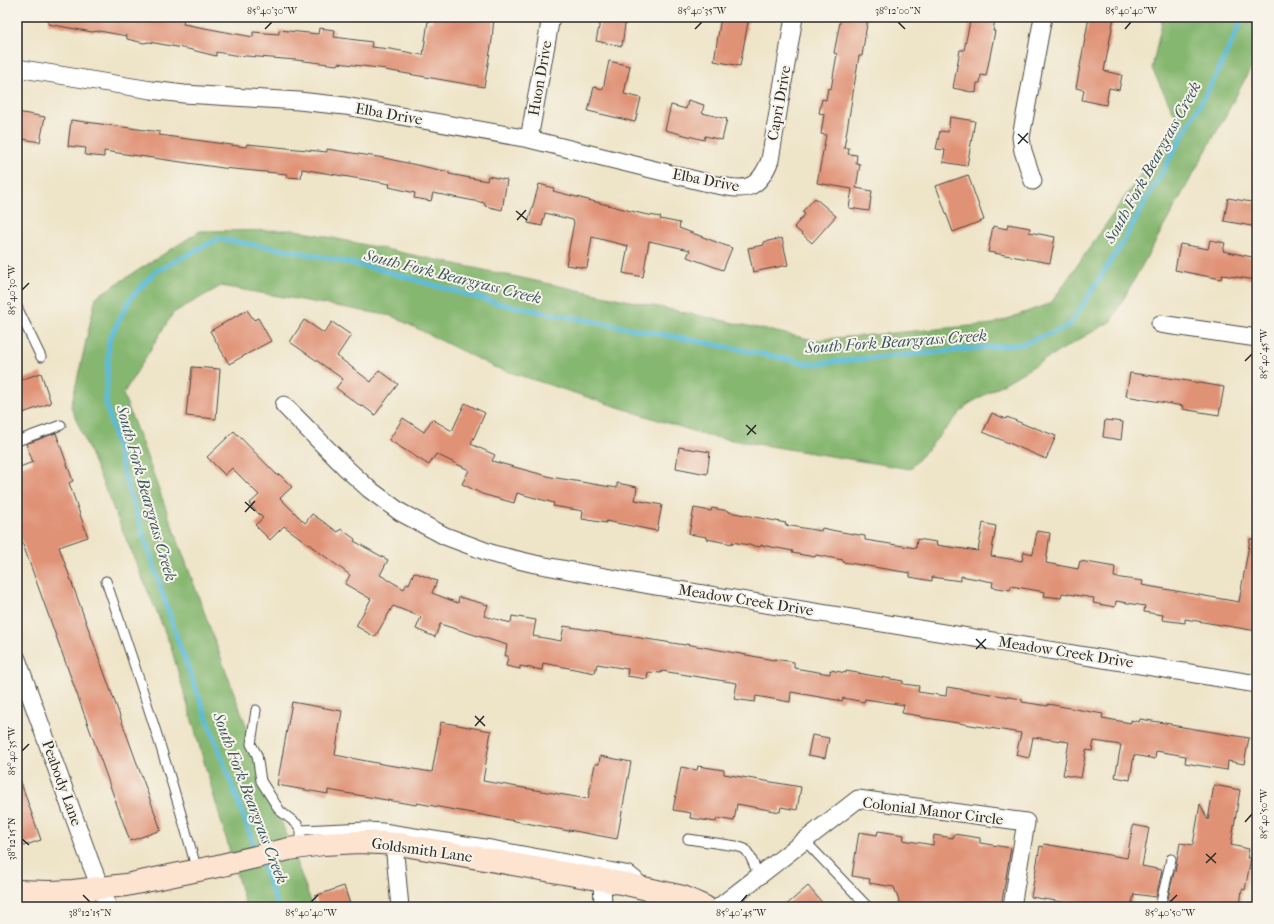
<svg xmlns="http://www.w3.org/2000/svg" width="1274" height="924" font-family="'IM FELL French Canon',serif">
	<style>
		.forest { fill: #86b771; stroke: #58714e }
		.lines { fill: none; stroke-linecap: round; stroke-linejoin: round }
		.stream { stroke: #5cbcda; stroke-width: 5 }
		.building { fill: #e09276 }
		.lane-casing { stroke: #484743; stroke-width: 11 }
		.street-casing { stroke: #484743; stroke-width: 19 }
		.secondary-casing { stroke: #484743; stroke-width: 24 }
		.lane { stroke: #fff; stroke-width: 9 }
		.street { stroke: #fff; stroke-width: 17 }
		.secondary { stroke: #fde4d1; stroke-width: 22 }
		.ticks { fill: none; stroke: #2b2b2b; stroke-width: 1.5 }
		.labels { text-anchor: middle; stroke-width: 4; stroke-linejoin: round; paint-order: stroke }
		.street-label { font-size: 15px; fill: #2b2b2b; stroke: #f7f3e8 }
		.water-label { font-size: 16px; font-style: italic; fill: #3a5660; stroke: #f7f3e8 }
		.neatline { fill: none; stroke: #2b2b2b; stroke-width: 1.5 }
		.ticks-label { font-size: 10px; text-anchor: middle; fill: #2b2b2b }
	</style>
	<rect width="100%" height="100%" fill="#f7f3e8"/>
	<filter id="ink" filterUnits="userSpaceOnUse"><feTurbulence type="fractalNoise" baseFrequency=".025" numOctaves="2"/><feDisplacementMap in="SourceGraphic" scale="8" xChannelSelector="R" yChannelSelector="G"/><feConvolveMatrix kernelMatrix="1 2 1 2 8 2 1 2 1" color-interpolation-filters="sRGB"/></filter>
	<filter id="wash" filterUnits="userSpaceOnUse"><feTurbulence type="fractalNoise" baseFrequency=".012" numOctaves="4" result="noise"/><feDisplacementMap in="SourceGraphic" scale="16" xChannelSelector="R" yChannelSelector="G"/><feGaussianBlur stdDeviation="0.9" result="paint"/><feColorMatrix in="noise" values="0 0 0 0 0 0 0 0 0 0 0 0 0 0 0 0 0 1.4 0 .05"/><feComposite in="paint" operator="in"/></filter>
	<g filter="url(#wash)">
		<rect width="100%" height="100%" fill="#eee4c8"/>
		<path class="forest" d="M1163 17H1257V56L1226 115 1111 321 967 405 910 469 708 436 494 367 392 316 221 286 173 313 123 394 144 449 313 907H246L170 644 71 407 96 297 200 231 295 230 814 340 993 324 1051 303 1178 121 1152 69Z"/>
		<g class="lines">
			<path class="stream" d="M257 852 178 641 124 474 106 403 109 340 130 299 156 271 218 239 293 251 374 268 500 304 692 340 811 364 1023 344 1069 326 1123 242 1217 74 1243 17
				M261 861 278 907"/>
		</g>
		<g id="blocks">
			<path class="building" d="M49 17H184L183 24 253 37V32L279 34V30L318 34 319 28 335 30 334 37 372 42 371 47 390 49 423 55 428 21 432 22V17H494L492 40 484 87 385 70 386 69 338 63 337 65 296 60 234 55 216 52V56L188 49 149 42 144 43 127 39V36L99 31 92 32 48 24Z
				M601 17H626L622 46 596 41Z
				M721 17H749L740 66 714 61Z
				M841 17H868L862 56H859L844 148H849L848 154 857 155 856 163 860 164 856 188 872 191 869 211 849 208 852 189 817 183 826 135 821 134 824 114 819 113 822 99 826 100 828 88 831 89 837 54 834 53Z
				M971 17H991V19L995 20 993 31H995L986 76 981 75 980 83H977L976 93 953 88 960 50H964Z
				M1089 17H1114L1104 71 1122 75 1119 90 1109 88 1106 105 1082 100 1084 90 1076 88Z
				M609 61 630 66 624 94 641 98 635 122 588 111 594 87 603 89Z
				M688 100 704 105 702 113 727 119 722 140 705 136 704 140 665 130 671 105 686 109Z
				M17 112 45 117 40 142 17 138Z
				M950 117 975 121 967 166 943 162 945 150 936 149 940 131 948 132Z
				M71 120 160 132 159 135 246 147 247 144 327 152V149L384 158 449 172V174L487 181 488 176 507 180 502 210 485 206V203L433 193 431 201 414 198 415 193 389 187 390 184 302 169 301 178 287 177V174L223 168 104 151V157L85 155 86 148 68 146Z
				M968 175 984 220 953 232 936 186Z
				M539 184 554 188 553 191 643 214 661 217 660 219 680 223 679 228 732 248 723 270 687 257 690 250 649 241 643 277 623 273 628 246 592 237 587 268 566 265 574 222 573 221V220L545 213 542 226 528 223Z
				M815 198 836 216 812 243 794 227 805 214 802 212Z
				M1228 198 1257 203V227L1224 221Z
				M1008 224 1030 228 1029 232 1055 237 1050 263 988 252 993 226 1007 229Z
				M782 238 788 265 753 272 748 248 764 245V242Z
				M1210 240 1225 243 1223 251 1257 258V280L1222 275 1221 279 1175 270 1180 244 1208 249Z
				M247 310 254 320 258 318 271 341 229 364 210 331Z
				M304 320 324 333 332 322 351 335 337 356 371 382 379 370 398 384 375 415 363 406 362 407 336 388 343 379 290 342Z
				M192 367 220 369 216 419 186 416 188 396H189Z
				M41 373 51 403 17 415V381Z
				M1130 373 1176 379 1224 387 1219 415 1182 409 1183 406 1126 396Z
				M465 403 485 413 471 444 495 455 492 461 551 477 617 488V483L637 487 635 500 662 505 657 531 606 521V523L582 519 583 511 553 506 554 503 517 493 514 503 482 494 462 484 469 470 436 454 429 465 389 440 403 418 424 432 432 419 452 431Z
				M992 413 1006 419 1007 417 1033 428V427L1056 436 1046 459 983 432Z
				M1105 420 1123 422 1121 440 1103 437Z
				M234 431 278 476 279 474 292 487 280 498 305 523 312 514 338 532 341 529 355 539 354 541 388 560 380 575 404 589 407 583 409 584 414 572 437 581 432 593 458 603 459 597 488 605 484 616 511 623 512 616 536 620 533 636 561 641 564 626 685 645 686 644 774 660V659L794 662V668L830 674V670L846 673V671L903 681V684L919 686 918 692 946 696 947 687 1022 699V702L1048 706V704L1103 714 1102 718 1131 723V720L1139 722 1140 719 1171 724V725L1249 738 1244 764 1228 761 1227 770 1185 763 1186 756 1156 751 1155 759 1134 755 1130 780 1115 777 1121 745 1094 741 1092 751 1086 750 1081 778 1063 775 1069 742 1033 737 1029 758 1016 755 1021 733 920 717V716L902 713 904 705 865 699 864 702 843 698 842 701 791 692 790 702 756 696 755 702 734 699 737 683 662 671 661 673 648 672 647 679 627 676 628 669 597 664 595 673 543 663 542 670 520 666V669L506 666 508 656H505L507 645 440 624 435 637 416 629 421 617 393 606 375 637 356 626 371 599 345 584 350 575 284 526 270 540 255 525 263 518 249 504 259 495 232 468 225 475 207 457Z
				M56 433 73 481 69 483 88 537 59 547 161 830 130 841 17 528V468L33 462 26 444Z
				M679 447 710 452 707 474 676 468Z
				M694 508 711 511 712 508 729 511V512L786 523 785 525 821 531 822 528 836 531 865 536V540L916 548 917 539 937 542 936 545 978 551 983 523 996 526 991 556 1022 561 1024 552 1033 554 1037 531 1050 533 1046 563 1078 569 1080 561 1115 567 1114 577 1143 581 1142 585 1239 602 1250 539H1257V631L1185 619V623L1162 620 1163 615 1144 612 1145 606 1116 601 1115 607 1093 603 1094 598 1062 593 1061 598 1044 596 1045 592 1011 586 1010 590 992 587 993 582 961 576V581L932 577V581L910 577V573L843 562V560L816 555 815 557 792 553 793 551 761 545 760 547 732 542V544L707 539V537L689 534Z
				M292 702 342 711 335 755 382 764 432 772 441 722 491 731 483 781 588 799 595 764H599L600 756 631 762 617 839 569 830V831L417 803 416 805 328 790V794L277 785Z
				M812 735 829 738 825 758 808 755Z
				M698 766 724 770V774L801 787 797 810 781 807 780 812 737 804 734 821 717 818 716 822 690 818 691 813 673 810 681 767 697 770Z
				M17 777H19L41 840 17 848Z
				M1214 785 1240 790 1231 845 1249 849 1247 858H1251L1245 890 1242 889 1240 907H1169L1170 900 1168 899 1174 872H1175L1180 843 1193 845 1200 804 1208 820Z
				M1133 825 1149 828 1142 866 1162 870 1156 897 1134 894 1131 907H1094L1031 897 1040 846 1043 847 1044 844 1127 858Z
				M878 831 904 835 903 840 933 845 934 835 953 838 954 834 980 838V843L1011 848 1001 907H901L894 887 869 883 870 879 852 876 859 832 877 835Z
				M344 886 351 907H318L315 896Z
				M808 886 826 907H784Z"/>
		</g>
	</g>
	<g filter="url(#ink)">
		<use href="#blocks" fill-opacity="0" stroke="#484743" stroke-width="1"/>
		<g class="lines">
			<defs>
				<path id="lane" d="M17 307 41 357
					M17 441 61 425
					M106 581C139 677 171 773 197 871
					M256 710 251 744 257 755 261 781 280 811 297 824 301 830V836
					M301 830 367 827 383 828 491 845 630 871C635 875 641 878 642 885
					M688 839 736 846 745 849 750 856 759 876
					M805 841 868 907
					M1160 907 1171 859"/>
				<path id="street" d="M17 68 151 90 184 94 299 101 345 106 529 139 712 184C742 190 757 194 770 160L794 17
					M529 139 551 17
					M1033 181 1023 151 1021 137 1043 17
					M1160 324 1257 338
					M284 405 346 468 369 489 400 512 445 536 493 554 535 564 649 585 1257 684
					M17 659 91 864 108 907
					M394 844 400 907
					M602 880 603 907
					M719 907 858 799 1026 822 1012 907"/>
				<path id="secondary" d="M17 891 50 892 73 891 126 885 218 866 289 849 323 844 359 842 399 844 626 884 683 897 705 907"/>
			</defs>
			<use href="#lane" class="lane-casing"/>
			<use href="#street" class="street-casing"/>
			<use href="#secondary" class="secondary-casing"/>
			<use href="#lane" class="lane"/>
			<use href="#street" class="street"/>
			<use href="#secondary" class="secondary"/>
		</g>
	</g>
	<path class="ticks" d="M898 22 905 29M265 29 272 22M695 29 702 22M1125 29 1131 22M1018 134 1028 143M1018 144 1028 133M516 211 527 220M517 220 526 210M22 290 29 283M1245 361 1252 354M746 425 756 434M747 435 756 425M245 502 255 511M245 512 255 501M976 639 986 649M976 649 986 639M475 716 485 726M475 726 484 716M22 751 29 744M1245 822 1252 814M22 839 29 845M1206 854 1216 863M1206 863 1216 853M83 895 90 902M311 902 318 895M741 902 747 895M1170 902 1177 895"/>
	<g class="labels">
		<g class="street-label">
			<text transform="translate(540 78) rotate(-80)" y="5">Huon Drive</text>
			<text transform="translate(779 103) rotate(-80)" y="5">Capri Drive</text>
			<text transform="translate(389 114) rotate(10)" y="5">Elba Drive</text>
			<text transform="translate(706 180) rotate(11)" y="5">Elba Drive</text>
			<text transform="translate(746 600) rotate(9)" y="5">Meadow Creek Drive</text>
			<text transform="translate(1066 652) rotate(9)" y="5">Meadow Creek Drive</text>
			<text transform="translate(62 783) rotate(70)" y="5">Peabody Lane</text>
			<text transform="translate(933 811) rotate(7)" y="5">Colonial Manor Circle</text>
			<text transform="translate(422 850) rotate(8)" y="5">Goldsmith Lane</text>
		</g>
		<g class="water-label">
			<text transform="translate(1152 162) rotate(-61)" y="6">South Fork Beargrass Creek</text>
			<text transform="translate(453 276) rotate(14)" y="6">South Fork Beargrass Creek</text>
			<text transform="translate(896 341) rotate(-4)" y="6">South Fork Beargrass Creek</text>
			<text transform="translate(147 493) rotate(74)" y="6">South Fork Beargrass Creek</text>
			<text transform="translate(251 798) rotate(69)" y="6">South Fork Beargrass Creek</text>
		</g>
	</g>
	<rect width="1274" height="924" fill="none" stroke="#f7f3e8" stroke-width="44"/>
	<rect x="22" y="22" width="1230" height="880" class="neatline"/>
	<g class="ticks-label">
		<text x="272" y="14">85°40'30"W</text>
		<text x="702" y="14">85°40'35"W</text>
		<text x="898" y="14">38°12'00"N</text>
		<text x="1131" y="14">85°40'40"W</text>
		<text transform="translate(11 290) rotate(-90)" y="4">85°40'30"W</text>
		<text transform="translate(1263 354) rotate(-90)" y="4">85°40'45"W</text>
		<text transform="translate(11 751) rotate(-90)" y="4">85°40'35"W</text>
		<text transform="translate(1263 814) rotate(-90)" y="4">85°40'50"W</text>
		<text transform="translate(11 839) rotate(-90)" y="4">38°12'15"N</text>
		<text x="90" y="916">38°12'15"N</text>
		<text x="311" y="916">85°40'40"W</text>
		<text x="741" y="916">85°40'45"W</text>
		<text x="1170" y="916">85°40'50"W</text>
	</g>
</svg>
